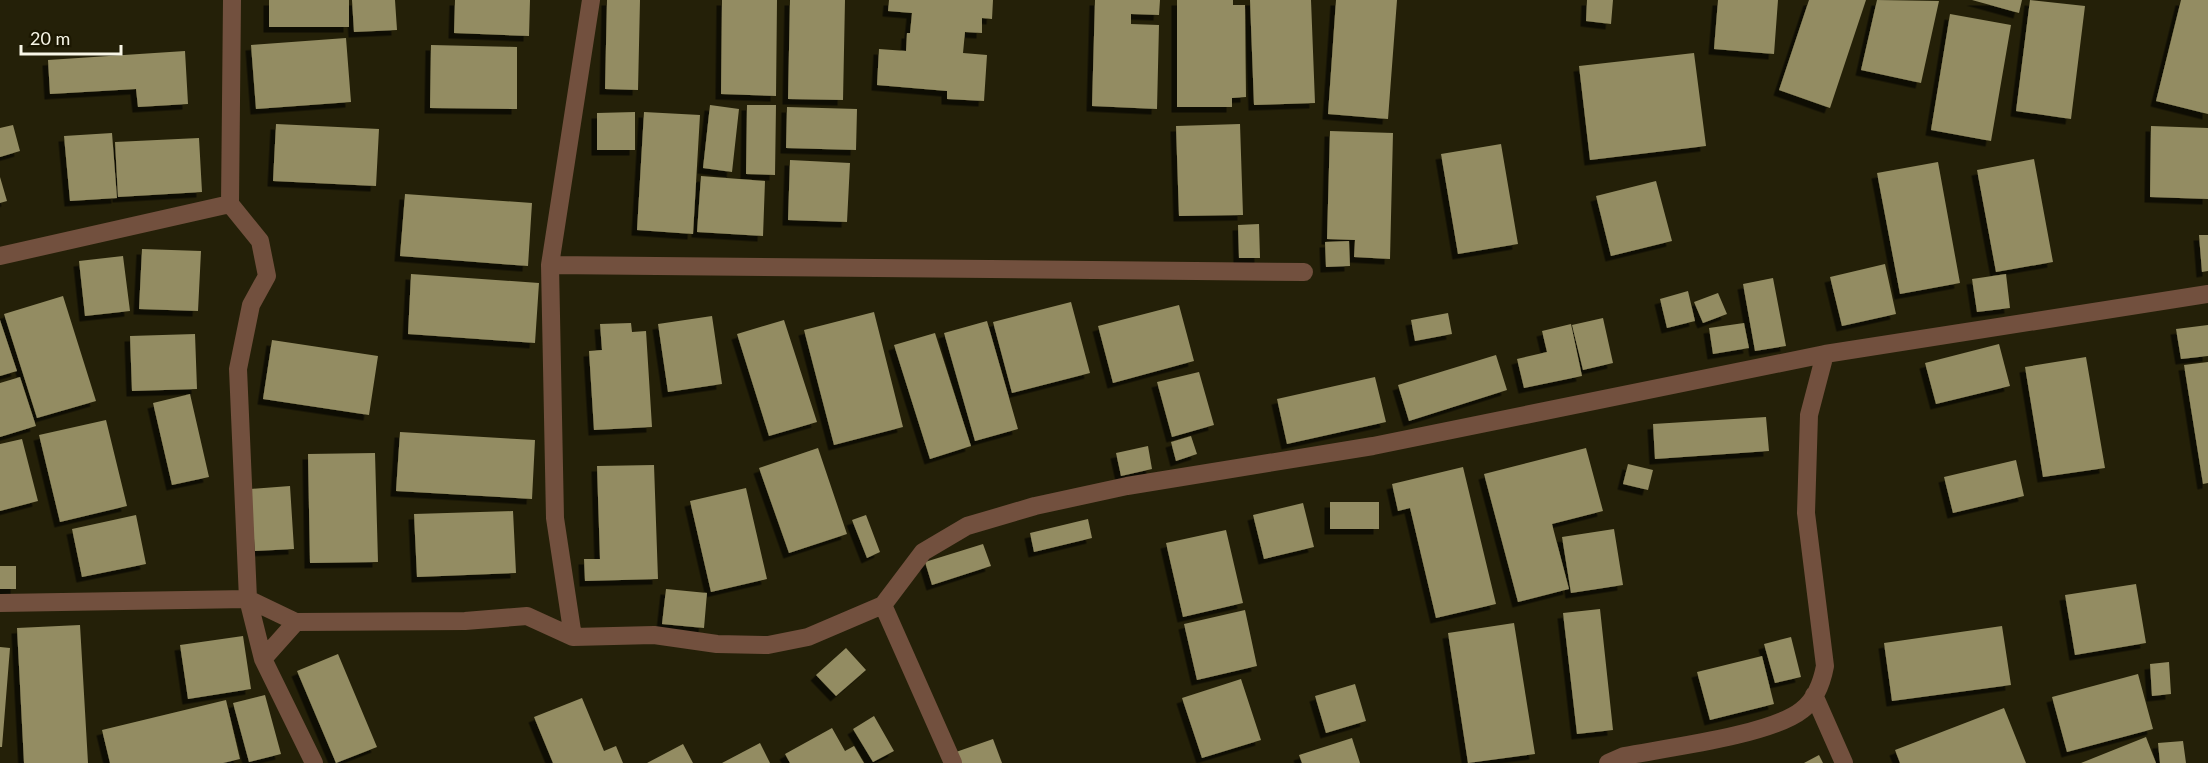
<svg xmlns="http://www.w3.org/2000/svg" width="2208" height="763" font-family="Lato,sans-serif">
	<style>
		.building { fill: #938c62; filter: url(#shadow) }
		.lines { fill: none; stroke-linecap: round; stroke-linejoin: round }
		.minor { stroke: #72503e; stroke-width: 18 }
	</style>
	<defs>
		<filter id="shadow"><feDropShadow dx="-5.5" dy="5.5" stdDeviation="0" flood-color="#0009"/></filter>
	</defs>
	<rect width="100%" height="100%" fill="#242008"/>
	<path class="building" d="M269 0H349V27H269Z
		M352 0H395L397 30 354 32Z
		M455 0H530L529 36 454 33Z
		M607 0H640L638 90 605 89Z
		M722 0H777L776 96 721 94Z
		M790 0H845L843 100 788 99Z
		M889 0H993L992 19 982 18V33L965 32 963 53 987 55 984 101 947 99V91L877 85 879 49 906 51 907 33H910L912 13 888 11Z
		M1095 0H1160L1159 15 1131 14V24L1159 25 1157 109 1092 106Z
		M1177 0H1233V5H1245L1246 97 1232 98V107H1177Z
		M1250 0H1311L1315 103 1254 105Z
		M1336 0H1397L1388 119 1328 114Z
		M1587 0H1613L1611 24 1586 21Z
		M1718 0H1778L1774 54 1714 49Z
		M1809 0H1866L1830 108 1779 90Z
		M1877 0 1939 1 1921 83 1861 70Z
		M1972 0H2022L2019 13Z
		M2030 0 2085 6 2071 119 2016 111Z
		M2181 0H2208V114L2156 101Z
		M1950 14 2011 25 1991 141 1931 130Z
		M346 38 351 102 256 109 251 45Z
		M431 45 517 47V109L430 108Z
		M185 51 188 104 138 107 136 89 50 94 48 60Z
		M1694 53 1706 146 1590 160 1579 66Z
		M710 105 739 109 732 172 703 168Z
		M747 105H776L775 175 746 174Z
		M787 107 857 109 856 150 786 148Z
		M635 112V150H597V113Z
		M644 112 700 115 693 234 637 230Z
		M276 124 379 129 376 186 273 181Z
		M1240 124 1243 215 1179 216 1176 126Z
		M13 125 20 151 0 157V128Z
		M2151 126 2208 128V199L2150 197Z
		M1330 131 1393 133 1390 259 1354 257 1355 240 1327 239Z
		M112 133 117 198 70 201 64 136Z
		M199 138 202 192 118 197 115 142Z
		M1501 144 1518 244 1458 254 1441 154Z
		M2034 159 2053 262 1996 272 1977 170Z
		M790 160 850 163 847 222 788 220Z
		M1938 162 1960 283 1900 294 1877 173Z
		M701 176 765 181 763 236 697 232Z
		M0 177 7 201 0 203Z
		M1656 181 1672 241 1611 256 1596 196Z
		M405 194 532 203 528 266 400 256Z
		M1259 224 1260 258H1239L1238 225Z
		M2199 235H2208V271L2202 272Z
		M1349 241 1350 266 1326 267 1325 242Z
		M142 249 201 251 198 311 139 309Z
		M123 256 130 311 85 316 79 261Z
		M1885 264 1896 314 1842 326 1830 277Z
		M411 274 539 283 535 343 408 334Z
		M2006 274 2010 308 1977 312 1972 279Z
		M1773 278 1786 346 1755 351 1743 284Z
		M1688 291 1695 321 1667 328 1660 299Z
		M1718 293 1727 314 1703 323 1694 302Z
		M63 296 96 401 37 418 4 314Z
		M1071 302 1090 373 1012 393 993 322Z
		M1179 305 1194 361 1113 383 1098 326Z
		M874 312 903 427 834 445 804 330Z
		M1448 313 1452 334 1415 341 1411 320Z
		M712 316 722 384 668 392 658 324Z
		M1603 318 1613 363 1583 370 1572 325Z
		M0 320 17 371 0 376Z
		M784 320 817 422 769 436 737 334Z
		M987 321 1018 429 975 441 944 333Z
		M631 323 632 332 646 331 652 427 594 430 589 351 602 350 600 324Z
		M1744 323 1749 348 1713 354 1709 328Z
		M1571 324 1582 376 1524 388 1517 359 1547 352 1542 331Z
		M2208 325V356L2181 359 2176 329Z
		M935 333 971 446 930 459 894 345Z
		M195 334 197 389 132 391 130 336Z
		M272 340 378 356 369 415 263 399Z
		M1999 344 2010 386 1936 404 1925 363Z
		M1496 355 1507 390 1409 421 1398 385Z
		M2086 357 2105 468 2043 477 2025 367Z
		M2208 362V483L2203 484 2184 365Z
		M1199 372 1214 425 1172 437 1157 382Z
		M20 377 36 426 0 437V383Z
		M1375 377 1386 422 1287 444 1277 399Z
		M190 394 209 477 172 485 153 403Z
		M1766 417 1769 451 1655 459 1653 424Z
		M106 420 127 506 60 522 39 435Z
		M400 432 535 440 532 499 396 491Z
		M1191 436 1197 454 1176 461 1171 442Z
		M22 439 38 501 0 511V444Z
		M1148 446 1152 469 1121 476 1116 453Z
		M818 448 847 534 789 553 759 468Z
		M1586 448 1603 511 1552 524 1569 589 1518 602 1484 474Z
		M375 453 378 562 310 563 308 454Z
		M2016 460 2024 496 1953 513 1944 477Z
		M1628 464 1653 470 1648 490 1623 484Z
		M654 465 658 579 585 581 584 559H600L597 466Z
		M1463 467 1496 604 1436 618 1410 508 1398 511 1392 484Z
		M290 486 294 549 255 551 250 489Z
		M746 488 767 579 711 592 690 501Z
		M1330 502H1379V529H1330Z
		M1303 503 1314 547 1264 559 1253 515Z
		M513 511 516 573 417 577 414 514Z
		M136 515 146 564 82 577 72 529Z
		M866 515 880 552 867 558 852 520Z
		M1088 519 1092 538 1034 552 1030 533Z
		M1614 529 1623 585 1571 593 1562 537Z
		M1226 530 1243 603 1183 617 1166 543Z
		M983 544 991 566 932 585 925 562Z
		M0 566H16V589H0Z
		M2136 584 2146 643 2075 655 2065 595Z
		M666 589 707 593 704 628 662 624Z
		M1600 609 1613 730 1577 734 1563 613Z
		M1245 610 1257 666 1197 680 1184 624Z
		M1514 623 1535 754 1468 763 1448 633Z
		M80 625 88 763H24L17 628Z
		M2002 626 2011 685 1892 701 1884 643Z
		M243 636 251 689 188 699 180 645Z
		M1791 637 1801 677 1775 683 1764 644Z
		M0 647 10 648 2 747H0Z
		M846 648 866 670 836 696 816 675Z
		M338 654 377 747 336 763 297 671Z
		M1762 656 1774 704 1710 720 1697 672Z
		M2169 662 2171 694 2152 696 2150 664Z
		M2138 674 2153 729 2067 752 2052 697Z
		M1241 679 1261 740 1202 758 1182 698Z
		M1355 684 1366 721 1326 733 1315 696Z
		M265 695 281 754 249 762 233 703Z
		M582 698 604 751 616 746 623 763H553L534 717Z
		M226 700 240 759 223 763H110L102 730Z
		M2004 708 2026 763H1900L1895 750Z
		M874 716 894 751 873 762 853 729Z
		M832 728 845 751 854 746 864 763H790L785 754Z
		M2146 737 2156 763H2081Z
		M1352 738 1360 763H1302L1299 755Z
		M993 739 1002 763H960L956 752Z
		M2183 741 2186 763H2160L2158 743Z
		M760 743 770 763H722Z
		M683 744 693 763H647Z
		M1819 755 1823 763H1804Z"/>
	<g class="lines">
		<path class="minor" d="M232 0 230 204 260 241 267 276 251 305 238 369 248 599 263 659
			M0 256 230 204
			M550 265 1304 272
			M0 603 248 599 296 622 465 621 527 616 573 637 654 635 717 644 768 645 808 637 883 605 923 552 967 526 1035 506 1127 486 1373 446 1825 354 2208 294
			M883 605 953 763
			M296 622 263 659 314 763
			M573 637 555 518 550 265 591 0
			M1814 695 1844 763
			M1608 763 1624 756C1666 748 1771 735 1802 710 1815 700 1822 682 1825 666L1806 513 1809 415 1825 354"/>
	</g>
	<path d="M21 45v9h100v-9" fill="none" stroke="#f8f6e7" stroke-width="3"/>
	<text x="30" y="45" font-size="18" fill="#f8f6e7" stroke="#1b1701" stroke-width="4.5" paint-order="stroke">20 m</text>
</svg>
